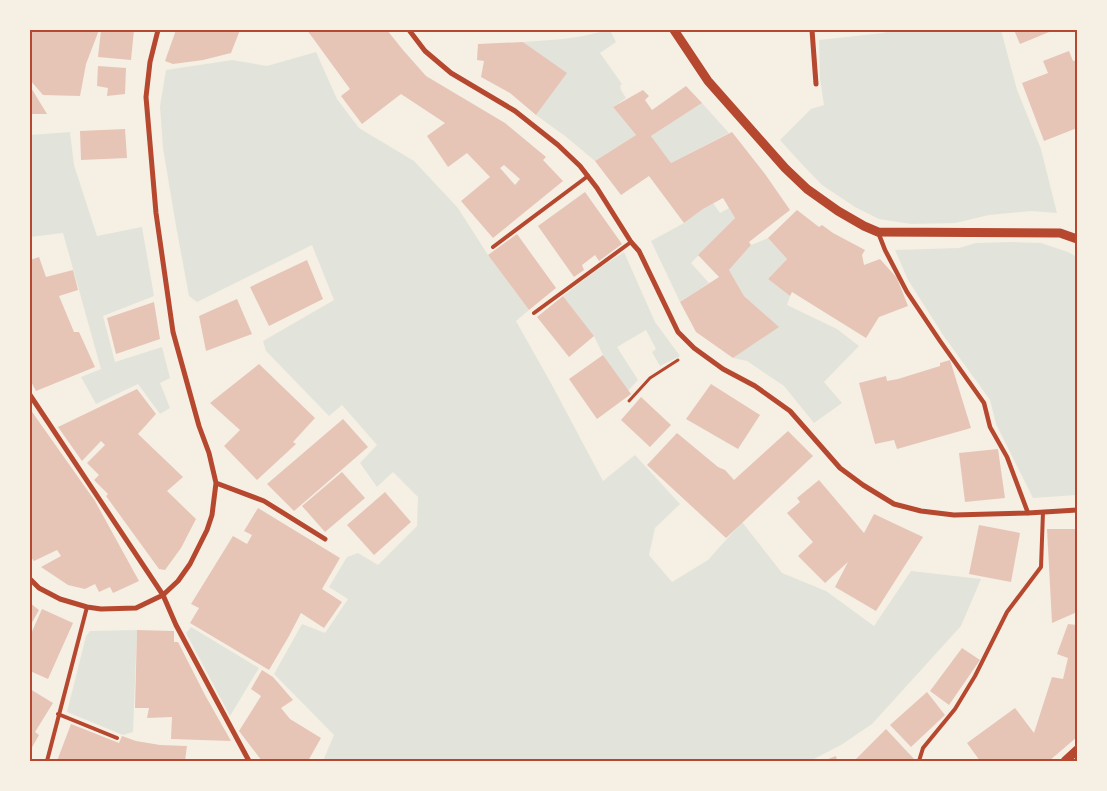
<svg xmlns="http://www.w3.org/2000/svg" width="1107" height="791" font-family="'Work Sans',sans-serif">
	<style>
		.green { fill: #e2e4dc }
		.building { fill: #e6c5b7; fill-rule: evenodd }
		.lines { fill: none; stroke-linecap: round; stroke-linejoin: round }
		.path { stroke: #b5482f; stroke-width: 3 }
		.service { stroke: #b5482f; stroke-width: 4 }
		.pedestrian { stroke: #b5482f; stroke-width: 4.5 }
		.minor { stroke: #b5482f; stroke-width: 5 }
		.tertiary { stroke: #b5482f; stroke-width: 9 }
		.neatline { fill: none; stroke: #b5482f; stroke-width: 2 }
	</style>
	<rect width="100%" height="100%" fill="#f6efe4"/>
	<path class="green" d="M606 30H610L616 42 600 53 622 84 620 86 621 90 626 98 613 107 636 135 595 161 565 136 536 115 566 73 523 42C551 40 579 39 606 30Z
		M891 30H1001L1017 90 1041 149 1057 213 1031 211 989 215 955 223 911 224 879 219 855 207 822 185 798 160 780 140 811 109 824 105 820 78 819 40 883 33Z
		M316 52 337 99 359 128 414 161 458 208 488 255 529 310 516 321 552 385 603 481 635 455 680 504 655 528 649 555 672 582 708 560 742 522 782 573 826 591 874 626 911 571 981 579 961 626 872 724 841 745 810 761H323L334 735 274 674 302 624 325 633 348 599 329 587 347 557 358 553 378 565 417 526 418 497 393 472 377 487 360 463 377 445 342 405 329 416 266 351 263 341 334 300 312 245 197 302 189 296 176 226 163 148 160 106 166 70 232 60 267 66Z
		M702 103 729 133 671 163 651 136Z
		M70 132 74 165 97 236 142 227 154 296 103 316 115 362 162 347 170 378 160 383 170 408 160 414 138 384 96 404 81 377 101 369 63 233 30 237V135Z
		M713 203 720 213 729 208 735 218 691 263 709 283 680 302 651 241 684 223 703 209Z
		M768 238 787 259 768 279 790 296 787 305 837 329 859 346 824 382 842 403 814 423 784 386 747 361 733 358 778 327 744 296 729 270 751 245Z
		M1012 242 1041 243 1068 252 1077 257V495L1033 498 996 424 990 400 943 335 908 280 895 250 959 248 976 243Z
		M624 252 655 322 680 356 660 366 652 352 656 349 646 330 617 347 638 380 628 391 603 355 594 336 563 296 598 269Z
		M191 627 259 668 230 716 186 633Z
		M137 630 133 732 123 735 67 712 86 636 90 631Z"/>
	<path class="building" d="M30 30H99L86 64 80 96 43 95 30 80Z
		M101 30H134L131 60 98 57Z
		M176 30H240L231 53 203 60 173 64 165 61Z
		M307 30H387L403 50 426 76 505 123 546 157 543 160 563 181 493 238 461 201 490 177 467 153 448 167 427 136 445 123 401 94 362 124 341 96 350 89ZM504 165 520 179 515 185 500 168Z
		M1014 30H1054L1020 44Z
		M523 42 567 73 536 115 510 93 481 77 484 61 477 60 478 44Z
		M1069 51 1073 61 1077 60V128L1044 141 1022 83 1048 73 1043 61Z
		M98 66 126 68 125 94 107 96 108 88 97 86Z
		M30 86 47 114H30Z
		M686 86 702 103 651 136 671 163 732 132 765 174 790 210 749 242 751 245 729 270 744 296 779 327 733 358 696 332 680 302 719 277 698 255 735 218 723 198 703 209 684 223 649 176 621 195 595 161 636 135 613 107 643 90 649 96 645 100 652 110Z
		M125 129 127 158 81 160 80 131Z
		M585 192 622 244 599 261 595 255 582 265 584 270 574 277 538 226Z
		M797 210 819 227 822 225 833 233 865 250 862 255 864 265 880 259 897 278 908 306 879 317 866 338 792 292 790 296 768 279 787 259 768 238Z
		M517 234 556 288 529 310 488 255Z
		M39 257 46 277 73 270 78 290 59 296 74 332H79L95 367 36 391 30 380V260Z
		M307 260 323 299 269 326 250 287Z
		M563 296 594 336 569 357 537 317Z
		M237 299 252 334 206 351 199 316Z
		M154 302 160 339 116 354 107 318Z
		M603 355 631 394 597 419 569 379Z
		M950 360 971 428 897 449 894 440 875 444 859 383 886 376 887 381 898 379 940 366V363Z
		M259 364 315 418 293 442 296 444 257 480 224 446 240 430 210 403Z
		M711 384 760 415 738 449 686 419Z
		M137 389 156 414 138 434 183 477 167 491 196 519 181 548 165 570 159 569 106 496 108 494 94 480 99 475 87 463 105 445 101 441 82 461 58 427Z
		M641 397 671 425 650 447 621 420Z
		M30 409 95 501 139 581 113 593 110 587 99 592 95 584 85 589 68 585 41 567 61 556 57 550 34 561 30 556V497L32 496 30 494Z
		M343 419 368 447 294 511 267 484Z
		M788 431 813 456 726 538 647 465 677 433 718 467 725 470 734 480Z
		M998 449 1005 498 965 502 959 453Z
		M342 472 365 498 325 532 302 506Z
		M819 480 864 533 874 514 923 537 876 611 835 587 848 562 825 583 798 556 813 542 787 513 800 502 797 498Z
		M385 492 411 522 374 555 347 525Z
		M258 508 340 558 322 589 342 602 324 628 301 613 289 636 269 670 190 623 199 608 191 604 233 536 247 544 252 535 244 531Z
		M979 525 1020 533 1011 582 969 574Z
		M1047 529H1077V612L1052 623Z
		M30 603 39 610 30 626Z
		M42 609 73 623 48 679 30 671V636Z
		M1068 624 1077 625V737L1049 761H980L967 743 1015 708 1034 733 1052 677 1063 679 1068 658 1057 654Z
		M137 630 174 631V642H178L205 695 231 741 171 739 172 717 147 718 149 708H135Z
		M962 648 980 660 949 705 930 691Z
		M262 670 273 677 293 700 281 708 290 719 321 738 308 761H262L239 731 261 696 251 689Z
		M30 689 53 703 35 732 39 735 30 751Z
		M927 692 945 715 911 747 890 725Z
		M71 724 119 743 122 736 136 741 160 745 187 746 185 761H57Z
		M886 729 915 760 914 761H854Z
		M836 756 837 761H823Z"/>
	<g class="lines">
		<path class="path" d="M629 401 650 378 678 360"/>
		<path class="service" d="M493 247 588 176
			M534 313 631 242
			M58 714 117 738
			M47 761 87 607
			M919 761 923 748 955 709 975 676 1007 612 1041 567 1043 512"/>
		<path class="pedestrian" d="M878 232 885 250 907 292 940 341 984 403 990 427 1007 457 1028 513"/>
		<path class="minor" d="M409 30 425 51 451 73 515 111 558 145 580 166 597 188 631 242 639 251 678 332 694 348 723 369 755 386 790 411 840 468 863 485 894 504 921 511 954 515 1028 513 1077 510
			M812 30 816 84
			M30 395 163 595 176 625 249 761
			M216 483 264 501 325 539
			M30 579 39 588 60 599 87 607 101 609 136 608 163 595 178 581 190 564 207 530 212 515 216 483 209 453 199 426 173 332 156 213 146 97 150 62 158 30"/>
		<path class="tertiary" d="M674 30 708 81 785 168 807 189 838 211 864 226 878 232 1060 233 1077 239
			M1065 761 1077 750"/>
	</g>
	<rect width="1107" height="791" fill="none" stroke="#f6efe4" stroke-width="62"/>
	<rect x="31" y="31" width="1045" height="729" class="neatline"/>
</svg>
